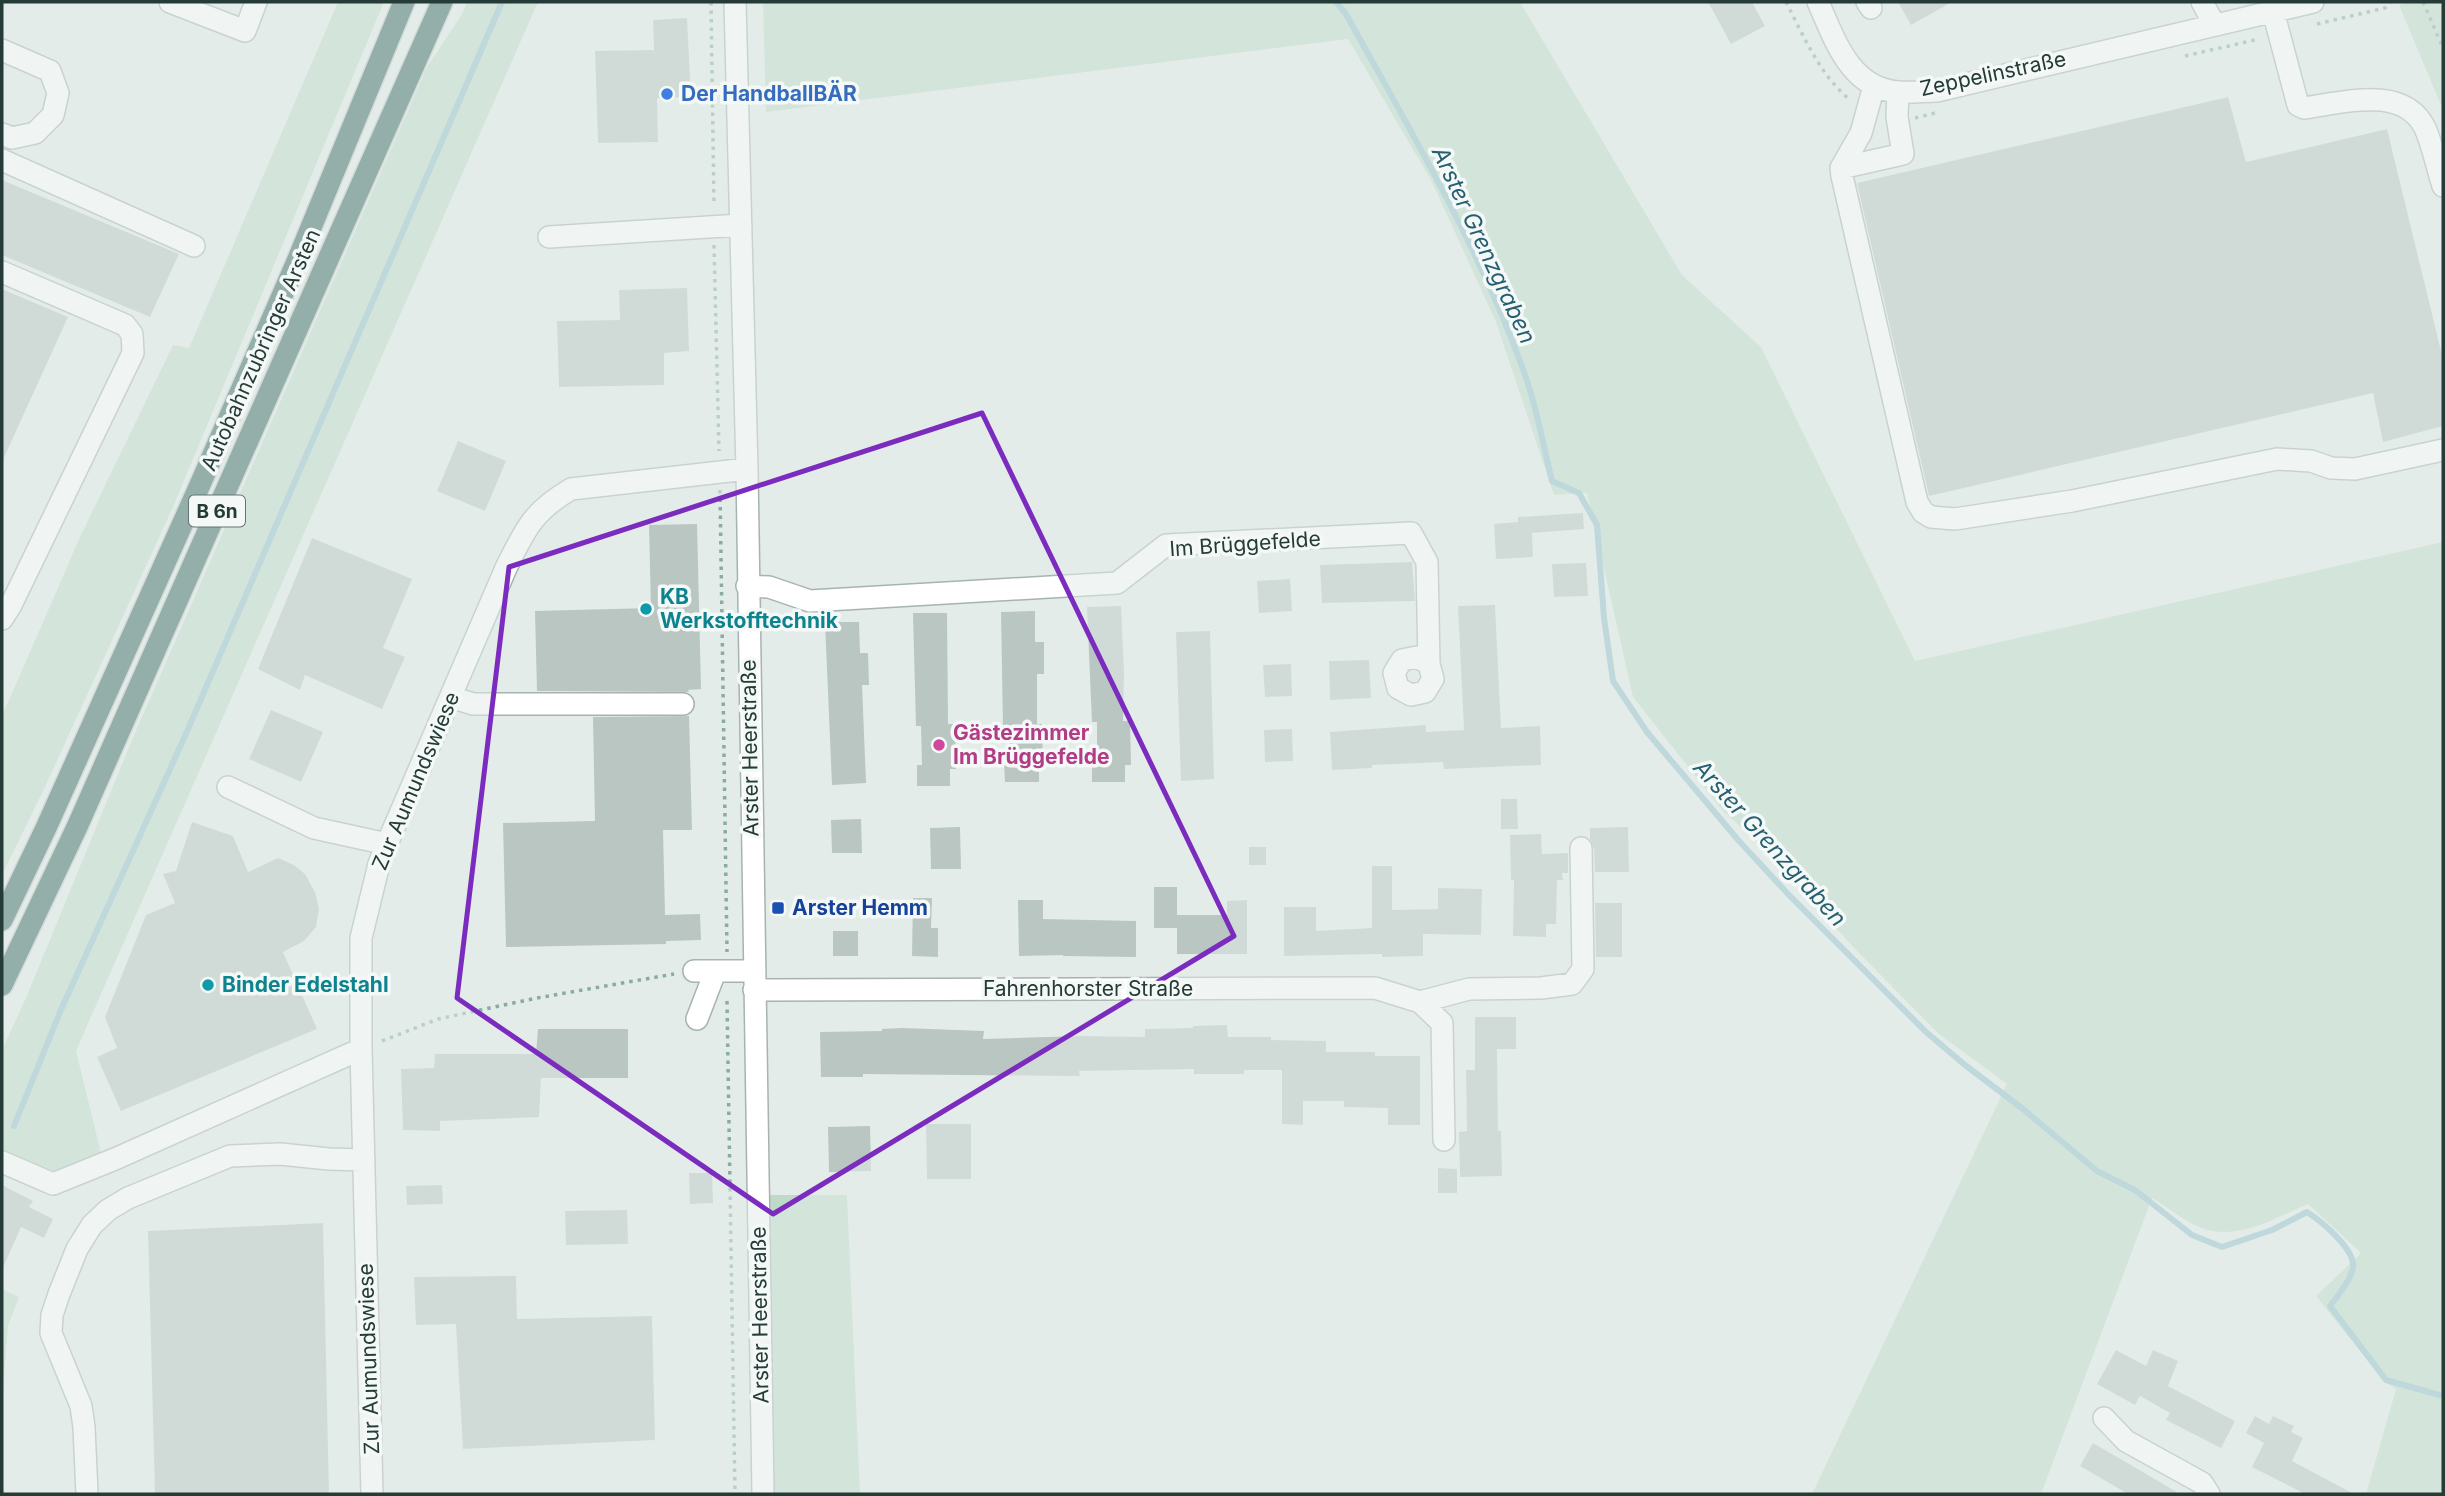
<svg xmlns="http://www.w3.org/2000/svg" width="2445" height="1496" font-family="Inter,sans-serif">
	<style>
		.green { fill: #bfdac9 }
		.lines { fill: none; stroke-linecap: round; stroke-linejoin: round }
		.stream { stroke: #92becb; stroke-width: 6 }
		.building { fill: #b9c6c2 }
		.minor-casing { stroke: #a7b3b0; stroke-width: 24 }
		.highway-casing { stroke: #c2c8c7; stroke-width: 24 }
		.path { stroke: #88aca3; stroke-width: 3.5; stroke-dasharray: 3.5 5; stroke-linecap: butt }
		.minor { stroke: #fff; stroke-width: 21 }
		.highway { stroke: #34645e; stroke-width: 21 }
		.marked { fill: none; stroke: #7b2cbf; stroke-width: 5; stroke-linejoin: round }
		.shop-dot { fill: #3f7fe0; stroke: #f4f9f7; stroke-width: 2.5 }
		.culture-dot { fill: #0f9aa8; stroke: #f4f9f7; stroke-width: 2.5 }
		.hotel-dot { fill: #d1479c; stroke: #f4f9f7; stroke-width: 2.5 }
		.transit-dot { fill: #1a4fb4; stroke: #f4f9f7; stroke-width: 2.5 }
		.labels { text-anchor: middle; stroke-width: 7; stroke-linejoin: round; paint-order: stroke }
		.shield { fill: #f4f9f7; stroke: #637471; stroke-width: 2 }
		.shield-label { font-size: 19px; font-weight: bold; fill: #253b37 }
		.street-label { font-size: 21px; fill: #253b37; stroke: #f4f9f7 }
		.shop-label { font-size: 21px; font-weight: bold; fill: #366cbe; stroke: #f4f9f7; text-anchor: start }
		.culture-label { font-size: 21px; font-weight: bold; fill: #0d838f; stroke: #f4f9f7; text-anchor: start }
		.hotel-label { font-size: 21px; font-weight: bold; fill: #b23c85; stroke: #f4f9f7; text-anchor: start }
		.transit-label { font-size: 21px; font-weight: bold; fill: #164399; stroke: #f4f9f7; text-anchor: start }
		.water-label { font-size: 23px; font-style: italic; fill: #265f71; stroke: #f4f9f7 }
	</style>
	<rect width="100%" height="100%" fill="#e4ece9"/>
	<path class="green" d="M338 2H384L173 507 45 787 2 875V716L80 537 173 345 189 348Z
		M467 2H538L76 1051 102 1157 53 1171 2 1149V1050L26 998 134 735 427 67 462 14Z
		M763 2H1520L1682 275 1761 347 1915 661 2443 542V1494H2366L2396 1389 2384 1381 2316 1296 2361 1253 2308 1204C2275 1218 2241 1240 2204 1229 2186 1223 2168 1207 2152 1198L2041 1494H1812L2007 1084 1939 1034 1857 951 1752 837 1723 811 1633 697 1587 493 1554 495 1496 322 1431 180 1348 39 766 112Z
		M2409 2H2443V110L2399 5Z
		M769 1195H847L860 1494H772Z
		M2 1289 19 1297 8 1326 2 1400Z"/>
	<g class="lines">
		<path class="stream" d="M1336 2 1346 14C1410 130 1479 246 1524 372 1537 407 1543 445 1552 481L1579 493 1597 525 1604 618 1613 681 1647 732 1739 841 1789 895 1926 1032 1965 1065 2023 1109 2097 1171 2135 1190 2192 1235 2222 1247 2272 1230 2307 1212C2321 1221 2355 1249 2353 1267 2351 1281 2337 1296 2330 1306L2386 1380 2443 1396
			M14 1126 60 1012 185 736 502 2"/>
	</g>
	<path class="building" d="M1708 2H1752L1765 26 1731 44Z
		M1898 2H1952L1911 25Z
		M687 18 691 97 657 98 658 142 598 143 595 51 654 50 653 20Z
		M2228 97 2246 162 2387 129 2443 359V426L2383 442 2373 393 1929 496 1857 183Z
		M2 180 179 254 150 317 2 255Z
		M687 288 689 351 664 353V385L559 387 557 321 620 320 619 290Z
		M2 289 68 317 2 462Z
		M458 441 506 461 485 511 437 491Z
		M1583 513 1584 529 1532 533 1533 557 1496 559 1494 524 1518 522V517Z
		M697 524 701 689 688 690 689 692 537 691 535 611 651 608 649 525Z
		M312 538 412 579 383 648 405 657 382 709 305 675 300 690 258 669Z
		M1412 562 1415 601 1322 603 1320 565Z
		M1586 563 1588 596 1554 597 1552 564Z
		M1290 579 1292 611 1259 613 1257 581Z
		M1495 605 1501 728 1540 726 1541 765 1444 769 1443 762 1372 765V768L1332 770 1330 732 1426 725V732L1464 730 1458 606Z
		M1121 606 1124 672 1123 721H1130L1131 765H1125V782H1092V762H1097V722H1092L1087 607Z
		M1035 611V642H1044V674H1037V724H1042L1043 766H1039V782H1005L1004 762H1010L1009 726H1003L1001 612Z
		M913 613H947L948 724H955L956 769H950V786H917V765H922L921 726H916Z
		M825 622H859L860 653H868L869 685H862L866 783 832 785Z
		M1210 631 1214 779 1181 781 1176 632Z
		M1369 660 1371 698 1330 700 1329 661Z
		M1291 664 1292 696 1265 697 1263 665Z
		M271 710 323 732 301 782 249 759Z
		M689 716 692 830H663L665 915 700 914 701 940 666 941V944L506 947 503 823 595 821 593 717Z
		M1292 729 1293 761 1265 762 1264 730Z
		M1501 799H1517L1518 829H1501Z
		M861 819 862 853H832L831 820Z
		M192 822 233 836 248 872 278 858 294 865 305 874 315 892 319 909 316 927 304 941 283 952 317 1029 121 1111 97 1057 117 1048 105 1017 146 915 175 903 163 874 176 871Z
		M960 827 961 869H931L930 828Z
		M1628 827 1629 872H1595L1594 848 1590 839V828Z
		M1541 834 1542 854 1568 853V873H1562L1563 880H1557L1556 924H1546V937L1513 936 1514 880H1511L1510 835Z
		M1249 847H1266V865H1249Z
		M1372 866H1392V910L1438 909V888L1482 889 1481 935 1423 934V956L1382 957V954L1284 956V907H1316V931L1372 928Z
		M1154 887H1177V928H1154Z
		M913 898H932L931 928H938V957L912 956Z
		M1018 900H1043V919L1136 921V957L1063 956V955L1019 956Z
		M1247 900V954H1177V915H1227V901Z
		M1595 903H1622V957H1596Z
		M833 931H858V956H833Z
		M1475 1017H1516V1049H1497L1498 1131H1501L1502 1176 1460 1177 1459 1132 1467 1131 1466 1070H1475Z
		M1227 1025 1228 1037H1271V1040L1326 1041V1052H1375V1056H1420V1125H1388V1108L1344 1107V1101H1303V1125L1282 1124V1070H1244V1074H1194V1069L1079 1071 1080 1076 863 1074V1077H821L820 1032 882 1031V1029L902 1028 984 1031 983 1039 1079 1036 1145 1037V1029L1193 1028V1026Z
		M538 1029H628V1078H541L539 1117 440 1121V1131L403 1130 401 1069 434 1068 435 1054H536Z
		M926 1124H971V1179H927Z
		M870 1126 871 1171 829 1172 828 1127Z
		M1438 1168 1457 1169V1193H1438Z
		M689 1173H712L713 1203 690 1204Z
		M2 1185 33 1201 29 1207 53 1219 44 1238 21 1227 2 1270Z
		M442 1185 443 1204 407 1205 406 1186Z
		M627 1210 628 1244 566 1245 565 1211Z
		M323 1223 329 1494H155L148 1231Z
		M516 1276 517 1319 652 1316 655 1440 463 1449 456 1324 416 1325 414 1277Z
		M2116 1350 2146 1366 2153 1350 2178 1361 2168 1386 2235 1421 2221 1448 2166 1420 2170 1413 2140 1396 2135 1405 2097 1384Z
		M2255 1416 2269 1424 2273 1416 2294 1426 2291 1432 2303 1438 2292 1461 2354 1494H2305L2252 1467 2264 1443 2246 1433Z
		M2093 1443 2136 1468 2180 1494H2128L2080 1466Z"/>
	<g class="lines">
		<defs>
			<path id="minor" d="M170 2 245 31 256 2
				M735 2 747 469 763 1494
				M1818 2C1835 40 1850 89 1899 92 1912 93 1925 91 1937 91L2313 2
				M1867 2 1871 8
				M2202 2 2214 24
				M2273 11 2298 105 2304 108C2343 103 2403 84 2425 128 2433 146 2437 168 2443 186
				M2 50 50 71 58 93 53 115 35 133 12 138 2 134
				M1874 86 1861 133 1841 168 1842 176 1917 502 1923 512 1931 517 1955 519 2072 501 2277 459 2311 461 2331 468 2355 469 2443 450
				M2 160 194 246
				M1841 168 1903 154 1897 117 1898 92
				M549 237 741 225
				M2 272 125 325 132 334 133 353 11 605 2 619
				M747 586 769 587 810 601 1117 583 1166 545 1411 533 1427 562 1429 664 1417 657 1402 660 1394 673 1398 688 1411 695 1425 692 1433 679 1429 664
				M451 697 473 704H683
				M228 787 314 828 387 844
				M694 971H754
				M754 990 1375 988 1420 1002 1442 1023 1444 1140
				M1420 1002 1469 989 1541 988 1572 984 1583 969 1581 848
				M697 1019 715 972
				M2 1162 53 1184 115 1159 361 1049
				M2104 1418 2126 1441 2202 1483 2209 1494
				M87 1494 84 1427 81 1406 51 1333 52 1315 59 1294 77 1249 92 1225 108 1210 128 1198 230 1156 280 1154 329 1159 364 1160
				M372 1494 361 1049V938L379 864 387 844 506 568C525 530 532 512 571 489L747 469"/>
			<path id="highway" d="M2 920 46 828 199 487 298 259 404 2
				M2 985 77 827 442 2"/>
		</defs>
		<use href="#minor" class="minor-casing"/>
		<use href="#highway" class="highway-casing"/>
		<path class="path" d="M711 2 714 206
			M1786 2C1803 35 1820 75 1849 99
			M2423 2 2443 48
			M2317 24 2385 8 2390 2
			M2185 56 2259 39
			M1915 118 1935 113
			M714 245 719 451
			M720 490 727 952
			M727 1001 735 1494
			M382 1041 438 1019 537 998 674 974"/>
		<use href="#minor" class="minor"/>
		<use href="#highway" class="highway"/>
	</g>
	<path d="M0 0H2445V1496H0ZM982 413 1234 936 773 1214 457 998 509 567Z" fill="#e4ece9" fill-opacity=".55" fill-rule="evenodd"/>
	<path class="marked" d="M982 413 1234 936 773 1214 457 998 509 567Z"/>
	<circle class="shop-dot" cx="667" cy="94" r="7"/>
	<g class="culture-dot">
		<circle cx="646" cy="609" r="7"/>
		<circle cx="208" cy="985" r="7"/>
	</g>
	<circle class="hotel-dot" cx="939" cy="745" r="7"/>
	<rect class="transit-dot" x="771" y="901" width="14" height="14" rx="3.5"/>
	<g class="labels">
		<rect class="shield" x="189" y="495.5" width="56" height="31" rx="5"/>
		<g class="shield-label">
			<text x="217" y="518">B 6n</text>
		</g>
		<g class="street-label">
			<text transform="translate(1993 74) rotate(-12)" y="7">Zeppelinstraße</text>
			<text transform="translate(261 350) rotate(-66)" y="7">Autobahnzubringer Arsten</text>
			<text transform="translate(1245 544) rotate(-4)" y="7">Im Brüggefelde</text>
			<text transform="translate(750 748) rotate(-91)" y="7">Arster Heerstraße</text>
			<text transform="translate(416 781) rotate(-67)" y="7">Zur Aumundswiese</text>
			<text x="1088" y="996">Fahrenhorster Straße</text>
			<text transform="translate(760 1315) rotate(-91)" y="7">Arster Heerstraße</text>
			<text transform="translate(369 1359) rotate(-92)" y="7">Zur Aumundswiese</text>
		</g>
		<g class="shop-label">
			<text x="681" y="101">Der HandballBÄR</text>
		</g>
		<g class="culture-label">
			<text x="660" y="604">KB<tspan x="660" dy="24">Werkstofftechnik</tspan></text>
			<text x="222" y="992">Binder Edelstahl</text>
		</g>
		<g class="hotel-label">
			<text x="953" y="740">Gästezimmer<tspan x="953" dy="24">Im Brüggefelde</tspan></text>
		</g>
		<g class="transit-label">
			<text x="792" y="915">Arster Hemm</text>
		</g>
		<g class="water-label">
			<text transform="translate(1484 245) rotate(65)" y="8">Arster Grenzgraben</text>
			<text transform="translate(1770 843) rotate(48)" y="8">Arster Grenzgraben</text>
		</g>
	</g>
	<rect width="2445" height="1496" fill="none" stroke="#253b37" stroke-width="7"/>
</svg>
